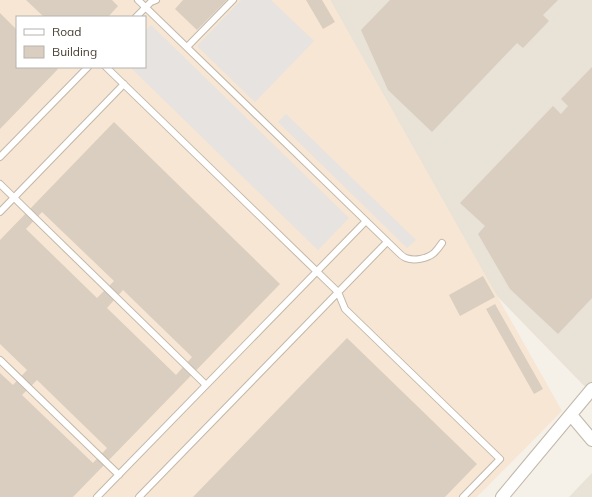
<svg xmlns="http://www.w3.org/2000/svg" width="592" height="497" font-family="Mulish,sans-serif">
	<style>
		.residential { fill: #e9e2d6 }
		.commercial { fill: #f7e6d3; fill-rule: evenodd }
		.parking { fill: #e6e3e0 }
		.building { fill: #dacec0; fill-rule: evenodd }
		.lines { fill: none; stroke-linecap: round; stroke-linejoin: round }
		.lane-casing { stroke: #c1b8aa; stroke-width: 8 }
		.street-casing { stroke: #c1b8aa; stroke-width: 14 }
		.lane { stroke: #fff; stroke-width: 6 }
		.street { stroke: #fff; stroke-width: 12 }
	</style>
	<rect width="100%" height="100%" fill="#f5f0e8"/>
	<path class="residential" d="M330 0H592V394L496 295Z
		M592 473V497H569Z"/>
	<path class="commercial" d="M0 0H330L562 411 477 497H0ZM17 17H145V67H17Z"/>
	<path class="parking" d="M241 0H271L314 41 255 102 197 46Z
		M151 25 349 218 318 250 130 67H145V31Z
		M286 114 416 240 407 248 278 122Z"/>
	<path class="building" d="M26 0H112L118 6 108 17H44Z
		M183 0H227L197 30 175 9Z
		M306 0H322L335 22 323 29Z
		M390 0H558L543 15 549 21 523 48 517 43 432 132 388 90 361 30Z
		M0 13 17 30V67H55L58 69 0 129Z
		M592 67V298L558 334 510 289 478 234 485 226 460 203 553 106 561 114 568 106 561 99Z
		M114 122 280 284 73 497H0V373L13 385 27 370 0 344V240ZM42 212 114 281 97 298 26 229ZM123 290 192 357 176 375 107 308ZM37 380 107 448 93 463 22 395Z
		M483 276 495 297 460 316 449 295Z
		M495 304 543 389 534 394 486 309Z
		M347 338 477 464 445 497H193Z"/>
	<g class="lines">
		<defs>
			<path id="lane" d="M138 0 398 252C400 254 403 257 406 258 414 261 427 259 434 253 437 250 440 246 442 243
				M136 17 151 2 156 0
				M187 47 233 0
				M106 67 338 292 345 309 500 459 463 497
				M0 157 88 67
				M0 184 206 385
				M0 212 124 84
				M0 360 119 475
				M97 497 366 221
				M139 497 387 242"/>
			<path id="street" d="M571 415 592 440
				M502 497 592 389"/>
		</defs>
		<use href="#lane" class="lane-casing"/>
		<use href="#street" class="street-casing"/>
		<use href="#lane" class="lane"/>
		<use href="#street" class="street"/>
	</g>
	<rect x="16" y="16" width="130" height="52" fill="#ffffff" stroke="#b6b3af"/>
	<rect x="24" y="29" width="20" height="6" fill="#ffffff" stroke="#b6b3af"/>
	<text x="52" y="36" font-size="12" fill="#484036">Road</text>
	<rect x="24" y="46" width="20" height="12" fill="#dacec0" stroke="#b6b3af"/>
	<text x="52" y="56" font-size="12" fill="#484036">Building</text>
</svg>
